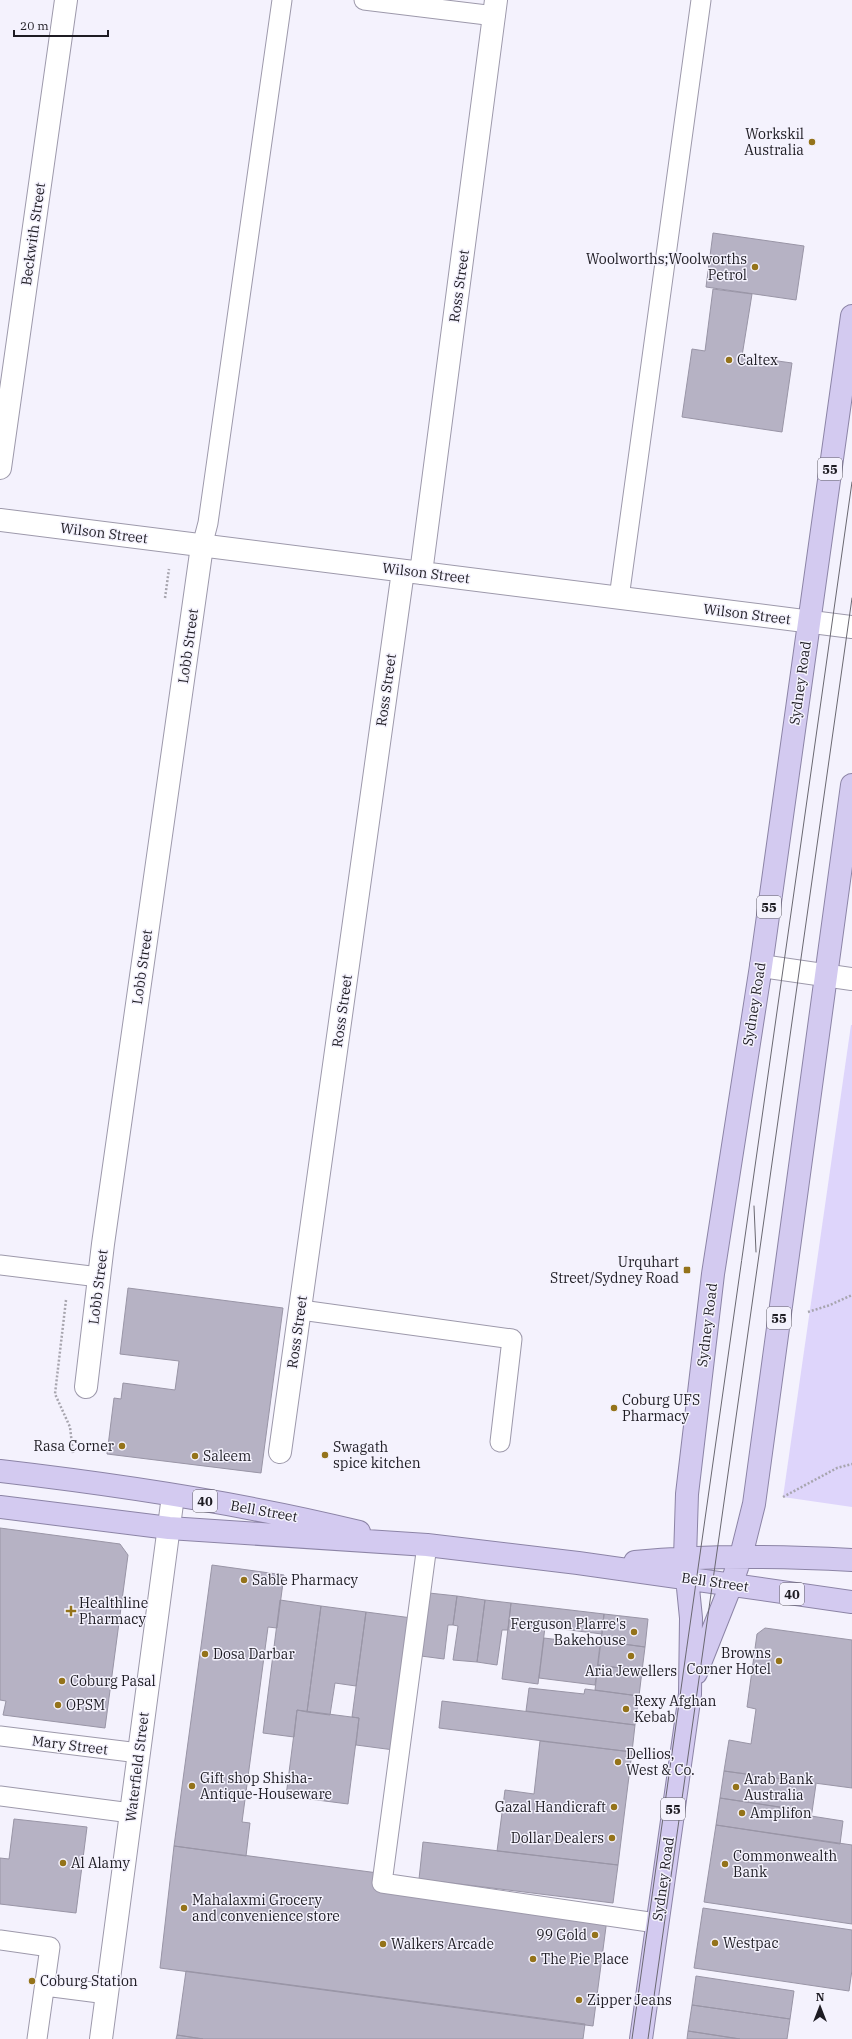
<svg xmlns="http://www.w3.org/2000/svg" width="852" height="2039" font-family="'IBM Plex Serif',serif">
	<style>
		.green { fill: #ded5fb }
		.building { fill: #b6b2c4; stroke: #9995a6 }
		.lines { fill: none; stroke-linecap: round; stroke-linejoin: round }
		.service-casing { stroke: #9d99ab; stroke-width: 21 }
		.minor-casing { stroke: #9d99ab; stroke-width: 24 }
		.tertiary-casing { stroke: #9d99ab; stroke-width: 24 }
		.trunk-casing { stroke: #8c84a6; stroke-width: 24 }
		.path { stroke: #a7a5ae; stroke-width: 2.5; stroke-dasharray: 2 2; stroke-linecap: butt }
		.service { stroke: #fff; stroke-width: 19 }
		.minor { stroke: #fff; stroke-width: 22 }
		.tertiary { stroke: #fff; stroke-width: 22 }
		.trunk { stroke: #d3caf0; stroke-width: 22 }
		.tram { stroke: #6a6871; stroke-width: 1 }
		.poi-dot { fill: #94731a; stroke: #f4f2fd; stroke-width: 1.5 }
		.labels { text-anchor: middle; stroke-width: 3; stroke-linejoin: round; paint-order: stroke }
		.shield { fill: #f4f2fd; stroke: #5e5c64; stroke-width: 1 }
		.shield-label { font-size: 13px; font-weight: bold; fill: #1e1c23 }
		.poi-label { font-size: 14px; fill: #1e1c23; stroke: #f4f2fd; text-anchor: start }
		.street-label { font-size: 14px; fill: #1e1c23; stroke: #f4f2fd }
	</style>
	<rect width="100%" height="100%" fill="#f4f2fd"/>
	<path class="green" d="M851 1025H852V1507L783 1497Z"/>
	<path class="building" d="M713 233 804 246 796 300 706 287Z
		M713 289 752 294 742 356 792 363 782 432 682 417 692 349 705 351Z
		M128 1288 283 1308 261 1473 107 1454 114 1398 121 1399 123 1383 175 1390 179 1361 120 1354Z
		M0 1528 120 1544 128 1555 105 1728 3 1715 6 1701 0 1700Z
		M212 1565 284 1575 277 1628 268 1627 242 1822 250 1823 246 1856 174 1846Z
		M429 1593 457 1596 453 1625H448L444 1659 421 1656Z
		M457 1596 485 1600 477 1662 453 1660 458 1626 453 1625Z
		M280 1600 321 1606 307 1712 297 1710 294 1737 263 1733Z
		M485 1600 511 1603 508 1630H502L497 1665 477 1662Z
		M511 1603 604 1614 602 1634 545 1627 538 1684 502 1679Z
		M321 1606 366 1612 356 1686 335 1683 330 1715 307 1712Z
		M366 1612 412 1618 394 1750 356 1745 359 1718 352 1717Z
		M604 1614 648 1619 645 1647 601 1641Z
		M765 1628 852 1640V1788L724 1771 729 1740 751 1744 756 1709 747 1707 757 1634Z
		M544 1638 600 1645 595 1685 539 1678Z
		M601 1641 645 1647 642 1671 598 1665Z
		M598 1665 642 1671 639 1696 595 1690Z
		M529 1688 584 1694 585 1689 639 1696 635 1725 526 1711Z
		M442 1701 635 1725 632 1752 439 1728Z
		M297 1710 359 1718 348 1804 286 1796Z
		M540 1741 632 1752 618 1865 497 1851 505 1790 534 1794Z
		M724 1771 816 1784 812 1812 720 1798Z
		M720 1798 812 1812 811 1816 843 1821 840 1844 716 1825Z
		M14 1819 87 1827 76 1913 0 1904V1858L9 1859Z
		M716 1825 852 1845V1924L704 1902Z
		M423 1842 618 1865 613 1903 419 1879Z
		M174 1846 378 1873 607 1919 593 2026 160 1968Z
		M703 1908 852 1930V1970L849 1991 694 1968Z
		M186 1971 585 2024 583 2039H203L177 2035Z
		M696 1976 794 1991 790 2019 692 2005Z
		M692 2005 790 2019 787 2039H740L688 2031Z
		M688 2031 740 2039H687Z
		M177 2035 203 2039H176Z"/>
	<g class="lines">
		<defs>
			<path id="service" d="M364 0 495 16
				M202 546 208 523 282 0
				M619 598 701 0
				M0 1265 99 1277
				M301 1310 512 1339 500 1442
				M427 1545 382 1883 656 1923
				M0 1736 139 1753
				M0 1796 131 1813
				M0 1940 50 1947 37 2039
				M45 1986 107 1994"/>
			<path id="minor" d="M0 468 66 0
				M0 520 852 627
				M421 573 496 0
				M761 966 852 979
				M86 1387 103 1244 202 546
				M280 1452 403 571"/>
			<path id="tertiary" d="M101 2039 173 1496"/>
			<path id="trunk" d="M0 1471C120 1485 242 1503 359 1532
				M0 1507 169 1528 427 1545 578 1563 852 1602
				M635 1562C708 1555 779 1556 852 1560
				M696 1673 731 1585 741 1556 754 1504 852 785
				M641 2039 690 1694 691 1618 685 1558 687 1494 713 1274 761 966 852 316"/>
		</defs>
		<use href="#service" class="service-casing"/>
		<use href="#minor" class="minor-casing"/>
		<use href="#tertiary" class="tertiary-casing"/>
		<use href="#trunk" class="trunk-casing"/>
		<path class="path" d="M165 598 169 569
			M66 1300 55 1394 70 1427 73 1453
			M808 1312 830 1305 852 1295
			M783 1497 837 1468 852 1464"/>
		<use href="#service" class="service"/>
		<use href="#minor" class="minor"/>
		<use href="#tertiary" class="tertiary"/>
		<use href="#trunk" class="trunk"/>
		<path class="tram" d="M754 1206 756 1252
			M632 2039C704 1520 779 1001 852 482
			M648 2039 852 598"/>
	</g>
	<g class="poi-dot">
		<circle cx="812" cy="142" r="4"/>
		<circle cx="755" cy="267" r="4"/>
		<circle cx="729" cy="360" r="4"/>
		<rect x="683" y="1266" width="8" height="8" rx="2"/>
		<circle cx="614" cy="1408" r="4"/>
		<circle cx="122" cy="1446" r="4"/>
		<circle cx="325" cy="1455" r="4"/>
		<circle cx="195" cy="1456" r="4"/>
		<circle cx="244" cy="1580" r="4"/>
		<path d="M69 1605h4v4h4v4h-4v4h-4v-4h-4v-4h4z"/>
		<circle cx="634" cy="1632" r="4"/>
		<circle cx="205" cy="1654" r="4"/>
		<circle cx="631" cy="1656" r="4"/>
		<circle cx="779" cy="1661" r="4"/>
		<circle cx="62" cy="1681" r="4"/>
		<circle cx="58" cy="1705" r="4"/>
		<circle cx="626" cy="1709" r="4"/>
		<circle cx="618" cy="1762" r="4"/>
		<circle cx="192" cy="1786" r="4"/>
		<circle cx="736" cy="1787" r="4"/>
		<circle cx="614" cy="1807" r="4"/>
		<circle cx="742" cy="1813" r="4"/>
		<circle cx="612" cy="1838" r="4"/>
		<circle cx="63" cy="1863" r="4"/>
		<circle cx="725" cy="1864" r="4"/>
		<circle cx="184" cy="1908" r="4"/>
		<circle cx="595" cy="1935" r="4"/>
		<circle cx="715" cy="1943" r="4"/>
		<circle cx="383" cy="1944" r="4"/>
		<circle cx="533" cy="1959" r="4"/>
		<circle cx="32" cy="1981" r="4"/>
		<circle cx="579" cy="2000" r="4"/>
	</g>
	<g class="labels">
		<g class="shield">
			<rect x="818" y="458" width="24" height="22" rx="3"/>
			<rect x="757" y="896" width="24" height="22" rx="3"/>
			<rect x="767" y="1307" width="24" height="22" rx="3"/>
			<rect x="193" y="1490" width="24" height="22" rx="3"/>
			<rect x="780" y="1583" width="24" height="22" rx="3"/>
			<rect x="661" y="1798" width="24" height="22" rx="3"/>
		</g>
		<g class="shield-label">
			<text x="830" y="474">55</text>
			<text x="769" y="912">55</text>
			<text x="779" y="1323">55</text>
			<text x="205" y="1506">40</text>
			<text x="792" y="1599">40</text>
			<text x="673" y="1814">55</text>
		</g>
		<g class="poi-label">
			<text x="804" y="139" text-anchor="end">Workskil<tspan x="804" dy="16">Australia</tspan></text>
			<text x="747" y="264" text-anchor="end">Woolworths;Woolworths<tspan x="747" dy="16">Petrol</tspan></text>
			<text x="737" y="365">Caltex</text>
			<text x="679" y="1267" text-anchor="end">Urquhart<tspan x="679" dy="16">Street/Sydney Road</tspan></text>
			<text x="622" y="1405">Coburg UFS<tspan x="622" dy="16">Pharmacy</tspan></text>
			<text x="114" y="1451" text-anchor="end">Rasa Corner</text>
			<text x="333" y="1452">Swagath<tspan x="333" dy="16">spice kitchen</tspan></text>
			<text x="203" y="1461">Saleem</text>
			<text x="252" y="1585">Sable Pharmacy</text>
			<text x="79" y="1608">Healthline<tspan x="79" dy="16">Pharmacy</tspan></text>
			<text x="626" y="1629" text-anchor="end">Ferguson Plarre's<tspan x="626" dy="16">Bakehouse</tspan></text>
			<text x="771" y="1658" text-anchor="end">Browns<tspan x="771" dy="16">Corner Hotel</tspan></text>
			<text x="213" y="1659">Dosa Darbar</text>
			<text x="631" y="1676" text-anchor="middle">Aria Jewellers</text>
			<text x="70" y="1686">Coburg Pasal</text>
			<text x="634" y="1706">Rexy Afghan<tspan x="634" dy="16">Kebab</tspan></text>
			<text x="66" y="1710">OPSM</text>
			<text x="626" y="1759">Dellios,<tspan x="626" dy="16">West &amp; Co.</tspan></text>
			<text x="200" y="1783">Gift shop Shisha-<tspan x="200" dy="16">Antique-Houseware</tspan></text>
			<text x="744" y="1784">Arab Bank<tspan x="744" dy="16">Australia</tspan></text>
			<text x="606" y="1812" text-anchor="end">Gazal Handicraft</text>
			<text x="750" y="1818">Amplifon</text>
			<text x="604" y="1843" text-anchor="end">Dollar Dealers</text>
			<text x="733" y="1861">Commonwealth<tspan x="733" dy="16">Bank</tspan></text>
			<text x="71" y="1868">Al Alamy</text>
			<text x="192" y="1905">Mahalaxmi Grocery<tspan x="192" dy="16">and convenience store</tspan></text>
			<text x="587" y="1940" text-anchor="end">99 Gold</text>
			<text x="723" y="1948">Westpac</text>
			<text x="391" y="1949">Walkers Arcade</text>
			<text x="541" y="1964">The Pie Place</text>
			<text x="40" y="1986">Coburg Station</text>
			<text x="587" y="2005">Zipper Jeans</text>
		</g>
		<g class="street-label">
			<text transform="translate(33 234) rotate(-82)" y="5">Beckwith Street</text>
			<text transform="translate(459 286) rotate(-82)" y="5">Ross Street</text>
			<text transform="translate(104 533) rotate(7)" y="5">Wilson Street</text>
			<text transform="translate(426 573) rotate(7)" y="5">Wilson Street</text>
			<text transform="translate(747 614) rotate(7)" y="5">Wilson Street</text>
			<text transform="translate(188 646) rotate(-82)" y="5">Lobb Street</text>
			<text transform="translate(800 683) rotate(-82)" y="5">Sydney Road</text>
			<text transform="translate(386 690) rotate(-82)" y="5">Ross Street</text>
			<text transform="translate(142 967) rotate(-82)" y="5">Lobb Street</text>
			<text transform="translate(754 1004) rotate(-81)" y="5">Sydney Road</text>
			<text transform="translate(342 1011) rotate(-82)" y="5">Ross Street</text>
			<text transform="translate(98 1287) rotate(-83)" y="5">Lobb Street</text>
			<text transform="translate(707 1325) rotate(-83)" y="5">Sydney Road</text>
			<text transform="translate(297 1332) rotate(-82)" y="5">Ross Street</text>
			<text transform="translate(264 1511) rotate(10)" y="5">Bell Street</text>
			<text transform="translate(715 1582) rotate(8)" y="5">Bell Street</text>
			<text transform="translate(70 1745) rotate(7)" y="5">Mary Street</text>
			<text transform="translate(137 1767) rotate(-83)" y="5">Waterfield Street</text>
			<text transform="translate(663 1879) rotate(-82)" y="5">Sydney Road</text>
		</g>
	</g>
	<g transform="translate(820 2007)" stroke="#f4f2fd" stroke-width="3" paint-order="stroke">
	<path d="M0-3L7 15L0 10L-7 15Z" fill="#1e1c23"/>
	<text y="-6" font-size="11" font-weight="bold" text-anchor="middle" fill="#1e1c23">N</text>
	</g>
	<path d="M14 30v6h94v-6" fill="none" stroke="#1e1c23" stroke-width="2"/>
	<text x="20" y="30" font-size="12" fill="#1e1c23" stroke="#f4f2fd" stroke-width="3" paint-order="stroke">20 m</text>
</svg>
